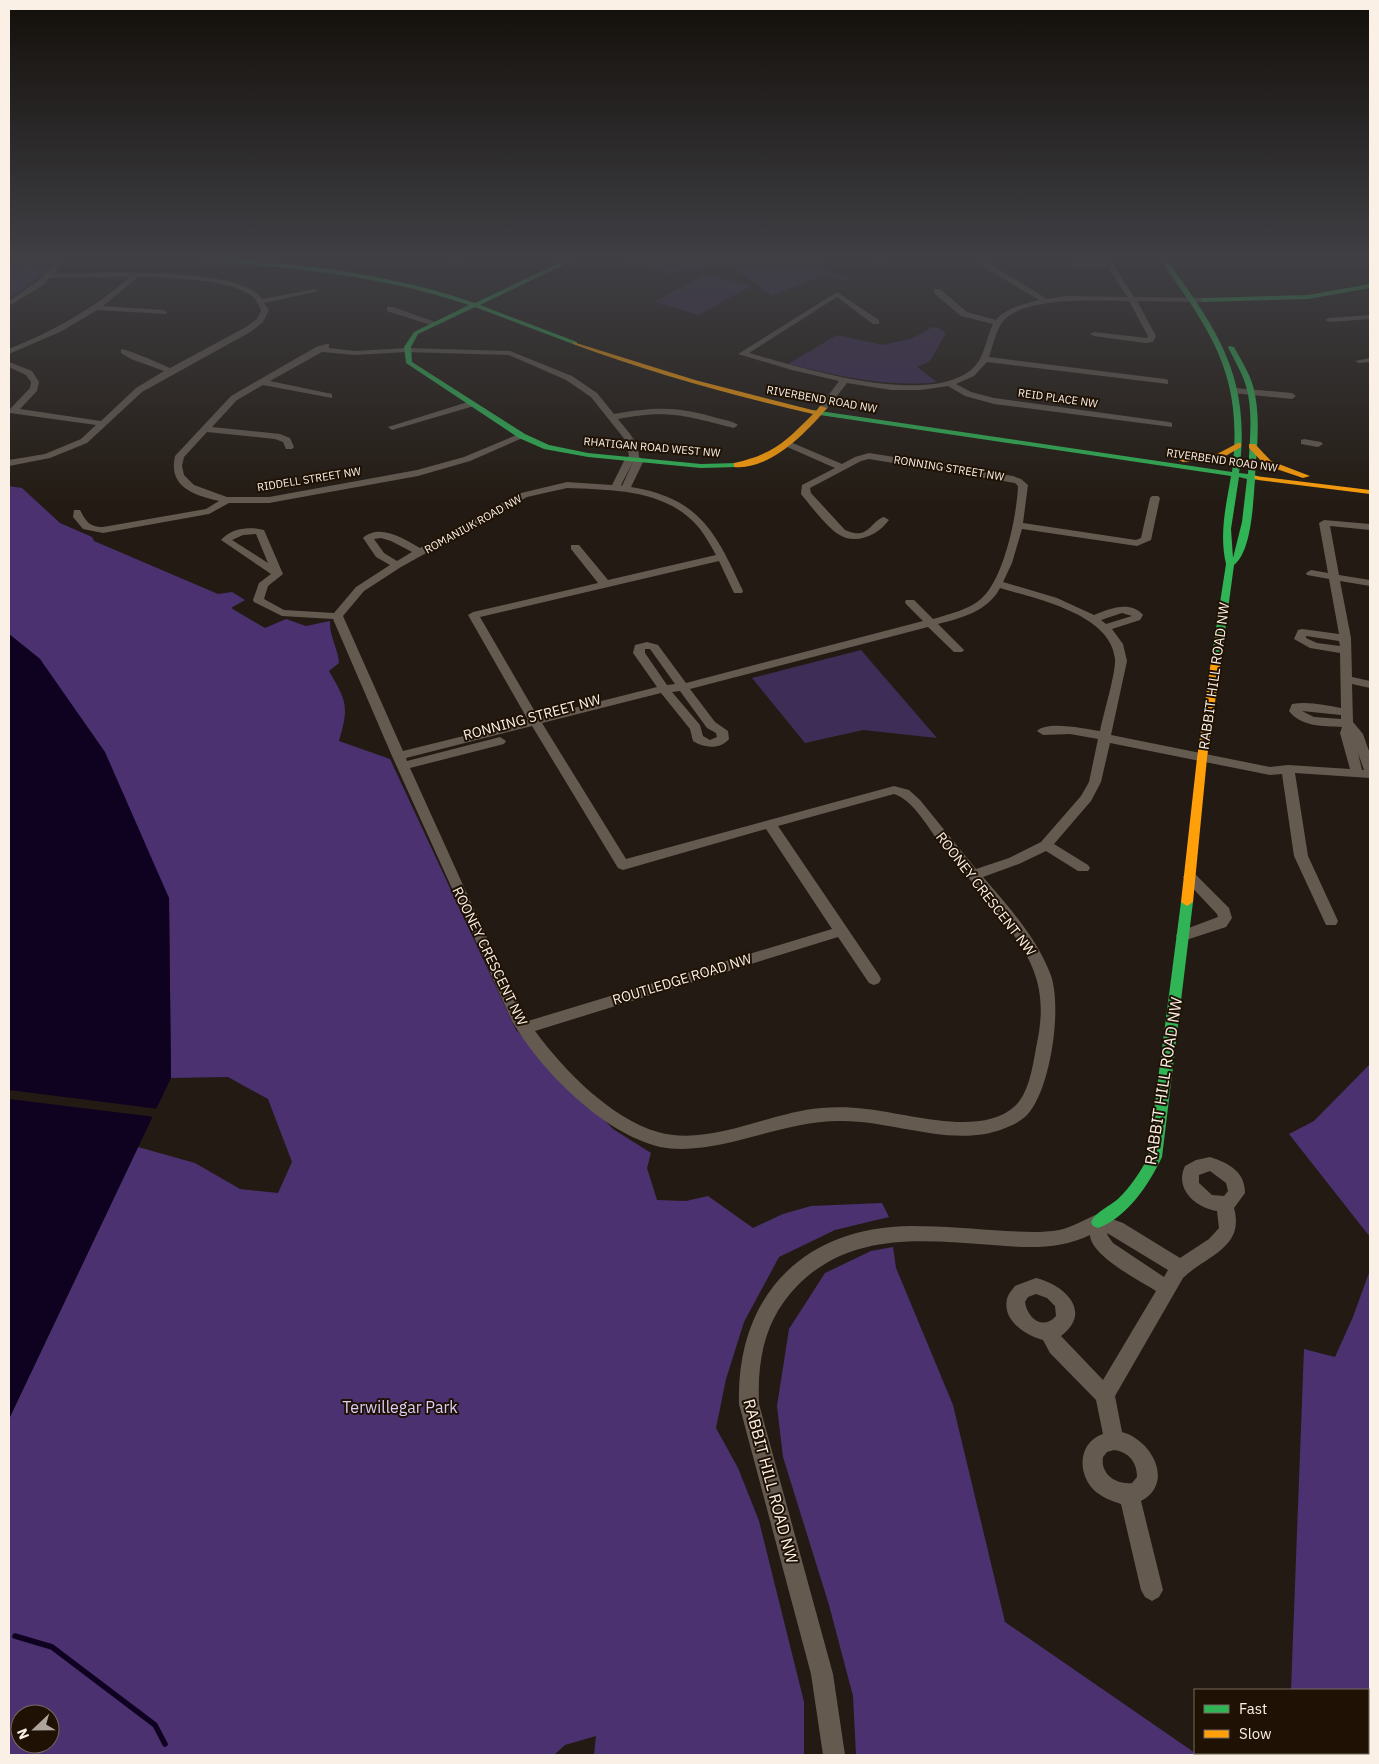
<svg xmlns="http://www.w3.org/2000/svg" width="1379" height="1764" font-family="'IBM Plex Sans',sans-serif">
	<style>
		.green { fill: #3e2d56 }
		.forest { fill: #4b3170; fill-rule: evenodd }
		.water { fill: #0f0220 }
		.pier { fill: #231b13 }
		.lines { fill: none; stroke-linecap: round; stroke-linejoin: round }
		.stream { stroke: #0f0220; stroke-width: 5.5 }
		.street { fill: #645a50; fill-rule: evenodd }
		.fast { fill: #30b455; fill-rule: evenodd }
		.slow { fill: #ff9f0a; fill-rule: evenodd }
		.labels { text-anchor: middle; stroke-width: 4; stroke-linejoin: round; paint-order: stroke }
		.far-street-label { font-size: 11px; fill: #faf0e6; stroke: #1f1205 }
		.street-label { font-size: 14px; fill: #faf0e6; stroke: #1f1205 }
		.near-street-label { font-size: 16px; fill: #faf0e6; stroke: #1f1205 }
		.near-park-label { font-size: 16px; fill: #dbcef9; stroke: #1f1205 }
	</style>
	<rect width="100%" height="100%" fill="#231b13"/>
	<path class="green" d="M616 258H827L823 270 847 276 848 280 820 276 772 296 730 265 669 273Z
		M55 259 46 272 9 299V261Z
		M706 274 751 286 699 315 654 302Z
		M932 327 939 328 946 333 930 361 917 367 937 382C886 388 837 375 788 364L837 335 883 345 913 338Z
		M861 650 937 738 863 730 805 743 752 678Z"/>
	<path class="forest" d="M29 263 40 264 41 269 21 281 23 284 16 290 9 291V279L24 276 22 271 11 268Z
		M9 486 22 488 60 523 92 537 94 541 218 594 232 592 245 600 231 608 265 628 286 619 306 626 330 621C329 636 338 648 339 663L329 671C347 702 349 706 339 741L390 759 516 1030 613 1129 651 1153 647 1168 657 1200 686 1201 708 1196 753 1228 783 1214 811 1206 882 1203 889 1217 835 1230 779 1257 744 1322 726 1379 716 1428 738 1468 759 1521 804 1702V1755H594L596 1736 565 1745 554 1755H9V1419L138 1147 195 1163 240 1189 278 1193 292 1162 268 1099 228 1077 171 1078 169 898 40 659 9 634ZM20 1714H50V1744H20Z
		M1370 1064V1237L1289 1134 1314 1121Z
		M893 1247 896 1268 953 1405 1005 1622 1198 1755H856L853 1696 829 1605 783 1457 777 1406 789 1329 825 1273 871 1251Z
		M1370 1270V1755H1265L1267 1753H1368V1690H1291L1304 1349 1335 1357 1353 1317Z"/>
	<path class="water" d="M9 634 40 659 105 752 169 898 171 1078 9 1419Z"/>
	<path class="pier" d="M9 1090 159 1109 155 1117 9 1099Z"/>
	<g class="lines">
		<path class="stream" d="M15 1636 52 1647 155 1725 165 1744"/>
		<path class="street" d="M59 258H66L53 274C92 273 240 265 262 299L315 289 319 291 264 303 269 310 263 322 252 331 142 392 87 443 50 458 9 466V460L45 454 81 439 96 425 10 413V409L30 388 31 382 26 375 9 367V362L32 371 39 382 37 391 20 409 101 421 136 388 164 371 131 359 121 353V349C127 349 161 364 170 368L246 327 257 319 261 310C259 306 256 300 253 297 231 278 166 278 138 277L103 306 163 310 167 312 166 314 97 310 62 331 9 354V349C53 331 94 309 130 277L49 278 45 284 9 306V301L39 280Z
			M460 258H469L454 264 450 262Z
			M556 258H567L572 260 568 262Z
			M871 258H889L890 262 882 265 871 262Z
			M986 258H992L989 263 1047 299 1066 296 1127 297 1108 267H1075L1071 265 1075 263H1105L1103 258H1109L1134 297 1206 298 1207 300 1203 302 1137 301 1156 336 1153 342 1145 343 1094 336 1090 334 1094 332 1147 338 1148 336 1129 301C1098 301 1020 295 1001 324 995 334 993 346 989 357L1165 379 1168 380V384L987 362 974 376 956 384 971 392 994 398 1169 422 1172 423V427L994 404 965 396 948 386 921 390H891L847 383 826 410 823 411 819 408 839 381 792 370 738 354 837 292 879 320V324H873L837 297 749 353C799 367 934 410 975 366 985 355 986 338 993 324L961 316 934 293V289H940L967 312 996 320C1006 308 1024 304 1039 300L982 266 981 264Z
			M387 307H393L438 323 431 325 387 311Z
			M1370 315V319L1329 322 1325 320 1329 318Z
			M326 344H329V348L355 351 406 348 510 351 572 376 597 393 614 414C655 407 677 406 717 418 724 420 733 421 738 425L734 428C686 416 668 409 618 419 627 431 639 441 639 457L644 460 631 487C700 498 716 533 743 591L742 593H734L719 561 480 617 538 717 657 687 633 653 635 645 647 642 658 645 686 683 923 621 906 604 905 602 906 600H914L933 619C949 614 969 610 982 598 1004 578 1017 515 1018 486L1015 483 869 459 861 461 810 488 811 493 845 530C869 541 869 522 884 517L889 520C878 535 856 546 838 534 828 528 809 504 801 494L802 485 835 468 785 446V442L788 441 842 464 855 457 869 453 1013 476 1021 479 1028 485 1023 523 1136 540 1141 538 1150 498 1152 496H1158L1160 498 1151 540 1137 546 1022 529 1012 563 1003 582 1057 598 1094 615C1109 609 1130 600 1143 615L1140 620 1112 629 1123 644 1127 661 1111 735 1270 767 1288 765 1350 769 1340 733 1342 727C1323 726 1301 727 1289 711L1292 704C1308 701 1325 705 1341 708L1340 653 1310 648 1294 639 1298 630 1302 629 1339 634 1329 579 1307 575 1306 573 1311 570 1328 573 1319 523 1324 520 1370 524V530L1330 526 1339 575 1370 580V586L1340 581 1351 638 1352 677 1370 681V688L1352 684 1353 722 1363 734 1370 754V778L1295 773 1308 856 1338 921 1336 925H1326L1294 856 1282 774 1270 775 1110 743 1101 782 1091 801 1054 844 1088 865 1090 868 1088 871H1078L1046 851 1019 864 983 877C1008 906 1036 937 1050 973 1063 1004 1051 1090 1027 1115 1017 1125 999 1131 985 1134 937 1142 887 1120 839 1121 792 1121 751 1141 706 1147 691 1149 675 1150 660 1147 603 1133 541 1071 512 1021L392 756 333 619 282 616 254 602 253 600 259 583 271 574 221 540C231 528 249 526 264 530L283 574 268 586 264 599 284 610 334 613 356 587 390 565 376 557 363 538C380 523 404 539 420 548L521 493 567 482 612 485 625 459 629 456 626 441 591 397 566 380 509 355 406 352 355 355 322 352 270 381 332 394V398L263 385 237 400 212 427 280 434 290 438 294 447 292 449H286L283 442 275 439 207 432 184 457 182 466 184 475 194 485 227 497H269L417 470 464 457 519 434 522 433 527 436 470 461 418 476 269 503H229L209 514 103 533 83 529 73 517 74 510H80C86 521 89 527 103 527L206 509 219 501C194 495 168 487 175 456L231 396 316 347ZM633 462 622 486 621 485ZM567 488C613 490 668 489 700 529 706 537 711 546 716 555L608 580 579 545H571V549L598 583 473 612 468 615 528 720 403 751 343 616 364 591 401 567 527 497ZM256 534 268 563 232 540 243 535ZM381 538 391 541 412 552 397 561 384 553 374 539ZM1000 588C1036 599 1111 614 1115 659 1116 673 1103 715 1100 731 1086 729 1047 720 1037 731L1043 735 1070 734 1098 739 1089 782 1081 796 1041 842 1009 858 976 869 920 800 909 790 894 786 626 859 542 723 661 693 690 729 693 741C704 748 720 750 729 739L728 731 715 722 690 689 928 627 954 652H962L964 650 938 624C962 618 988 611 1000 588ZM1122 613 1132 616 1106 624 1101 620ZM1306 636 1339 641 1340 646 1317 643 1306 638ZM645 649H650L675 684 667 685 645 653ZM680 691 707 728 716 733 717 737 710 740 703 736 700 725 672 692ZM1302 711 1341 715V719L1314 717ZM532 726 618 868 623 870 766 829 832 929 528 1021 507 982 410 768 504 744 506 741 500 737 407 761 406 758ZM1358 753 1364 770H1362ZM894 794C915 801 929 830 942 846 958 866 975 885 991 905 1028 952 1050 981 1037 1043 1033 1063 1030 1092 1015 1106 980 1138 908 1113 866 1109 851 1107 836 1107 821 1108 770 1112 709 1147 658 1132 611 1119 563 1069 535 1031L838 937 869 983 874 985 879 983 881 979 879 975 778 826Z
			M1370 358V362L1359 363 1355 361Z
			M1235 388 1292 393 1296 396 1292 399 1232 393 1231 391Z
			M471 401 474 402V406L392 430 388 427Z
			M1304 439 1321 442 1323 444 1318 447 1301 444V440Z
			M1190 872 1195 874 1229 908 1232 918 1226 927 1183 941 1178 940 1176 936 1178 932 1218 917 1217 914 1185 880 1183 877 1185 874Z
			M1210 1157C1228 1163 1245 1171 1245 1193L1234 1208C1245 1248 1207 1255 1183 1278L1115 1396 1122 1432C1152 1440 1175 1483 1141 1501L1163 1590 1159 1597 1152 1601 1145 1597 1141 1590 1121 1504C1112 1501 1104 1498 1096 1492 1077 1475 1077 1443 1103 1434L1096 1400 1050 1353 1043 1340C1026 1335 1002 1321 1007 1299 1008 1294 1012 1290 1015 1286L1036 1278C1065 1285 1093 1312 1061 1336L1103 1380 1156 1291C1139 1280 1091 1256 1090 1235 1059 1250 1027 1248 993 1245 923 1240 851 1231 797 1286 765 1319 757 1359 759 1404L833 1674 845 1755H823L811 1674 739 1404C736 1296 803 1227 911 1226 943 1226 975 1229 1006 1231 1024 1232 1042 1233 1059 1230 1073 1227 1085 1219 1098 1214L1123 1223 1180 1258 1209 1239 1219 1228 1217 1211C1196 1208 1174 1189 1185 1166L1196 1160ZM1210 1171 1226 1183 1228 1191 1224 1196 1212 1195 1199 1183V1175ZM1107 1233 1168 1270 1164 1277 1113 1243 1108 1236ZM1036 1294 1047 1298 1055 1306 1056 1316C1043 1331 1027 1318 1025 1302L1028 1297ZM1114 1450C1129 1452 1137 1462 1137 1477L1132 1483C1117 1485 1100 1475 1103 1457L1107 1452Z"/>
		<path class="fast" d="M9 258H25L22 260H9Z
			M193 258C215 255 239 260 261 262 335 268 405 279 475 303L570 258H577L480 305 577 342V344H573L475 307 418 334 411 347 412 362 525 434 549 445 588 453 701 464 737 463 741 465 737 467 701 468 588 457 544 449 519 438 406 363 404 347 414 332 469 305C377 274 292 268 196 260Z
			M1159 258H1165C1218 330 1252 378 1239 473L1248 474C1249 446 1254 413 1246 386 1242 372 1234 360 1228 347L1229 346 1234 347C1241 360 1249 372 1253 386 1261 414 1257 447 1255 475L1262 478 1255 480C1253 502 1252 551 1234 565L1221 661 1216 664 1211 661 1226 564C1219 534 1226 506 1231 476L813 414 809 412 813 410 1232 472C1244 376 1212 333 1159 258ZM1239 477 1247 479 1242 522 1233 558 1231 529Z
			M1370 284V288L1308 299 1203 302 1200 300 1203 298 1308 295Z
			M1187 898 1193 902 1162 1157C1149 1184 1128 1217 1098 1228L1093 1226 1091 1222C1095 1212 1110 1206 1118 1199 1130 1187 1140 1173 1148 1157L1181 902Z"/>
		<path class="slow" d="M573 342 695 380 816 411 820 406 827 408C807 432 769 471 734 467V463C774 454 785 442 813 414 731 395 651 373 573 344Z
			M1238 443H1241V447L1222 458 1183 462 1179 460 1183 458 1217 454Z
			M1249 444H1255L1271 461 1310 476 1303 478 1265 465 1249 448Z
			M1255 476 1370 490V494L1258 480 1254 478Z
			M1216 658 1221 661 1207 758 1193 902 1187 906 1181 902 1197 758 1211 661Z"/>
	</g>
	<linearGradient id="sky" x2="0" y2="1"><stop stop-color="#130f0a"/><stop offset="0.51" stop-color="#3f3f44"/><stop offset="1" stop-color="#3f3f44" stop-opacity="0"/></linearGradient>
	<rect width="1379" height="505" fill="url(#sky)"/>
	<g class="labels">
		<g class="far-street-label">
			<text transform="translate(1058 398) rotate(8)" y="4">REID PLACE NW</text>
			<text transform="translate(822 399) rotate(10)" y="4">RIVERBEND ROAD NW</text>
			<text transform="translate(652 447) rotate(5)" y="4">RHATIGAN ROAD WEST NW</text>
			<text transform="translate(1222 460) rotate(8)" y="4">RIVERBEND ROAD NW</text>
			<text transform="translate(949 468) rotate(9)" y="4">RONNING STREET NW</text>
			<text transform="translate(309 479) rotate(-9)" y="4">RIDDELL STREET NW</text>
			<text transform="translate(473 524) rotate(-29)" y="4">ROMANIUK ROAD NW</text>
		</g>
		<g class="street-label">
			<text transform="translate(1214 676) rotate(-82)" y="5">RABBIT HILL ROAD NW</text>
			<text transform="translate(532 717) rotate(-15)" y="5">RONNING STREET NW</text>
			<text transform="translate(986 894) rotate(52)" y="5">ROONEY CRESCENT NW</text>
			<text transform="translate(490 956) rotate(64)" y="5">ROONEY CRESCENT NW</text>
			<text transform="translate(682 979) rotate(-17)" y="5">ROUTLEDGE ROAD NW</text>
		</g>
		<g class="near-street-label">
			<text transform="translate(1163 1081) rotate(-81)" y="6">RABBIT HILL ROAD NW</text>
			<text transform="translate(771 1481) rotate(75)" y="6">RABBIT HILL ROAD NW</text>
		</g>
		<g class="near-park-label">
			<text x="400" y="1413">Terwillegar Park</text>
		</g>
	</g>
	<rect width="1379" height="1764" fill="none" stroke="#faf0e6" stroke-width="20"/>
	<rect x="1194" y="1689" width="175" height="65" fill="#1f1205" stroke="#776b5f"/>
	<rect x="1204" y="1705" width="25" height="8" fill="#30b455" stroke="#776b5f"/>
	<text x="1239" y="1714" font-size="15" fill="#faf0e6">Fast</text>
	<rect x="1204" y="1730" width="25" height="8" fill="#ff9f0a" stroke="#776b5f"/>
	<text x="1239" y="1739" font-size="15" fill="#faf0e6">Slow</text>
	<g transform="translate(35 1729) rotate(248)"><circle r="24" fill="#1f1205" stroke="#776b5f"/>
	<path d="M0-4L9 19L0 12L-9 19Z" fill="#afa59c"/>
	<text y="-8" font-size="14" font-weight="bold" text-anchor="middle" fill="#faf0e6">N</text>
	</g>
</svg>
